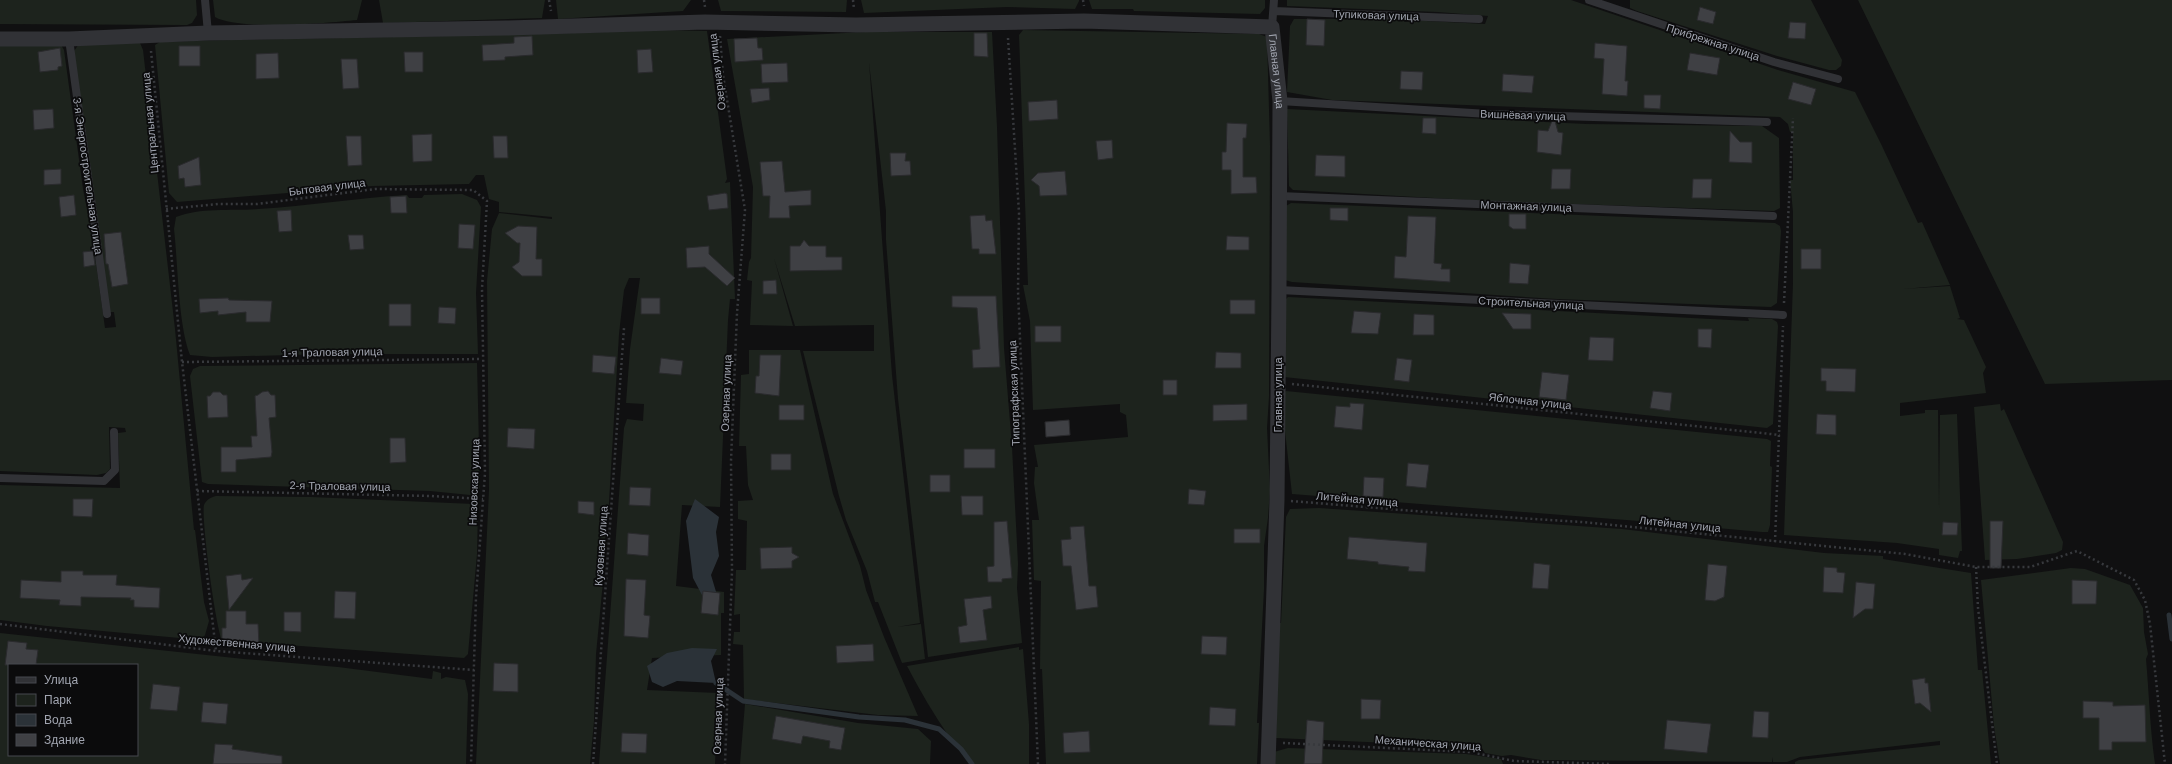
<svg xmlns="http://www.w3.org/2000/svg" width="2172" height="764" font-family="Helvetica,sans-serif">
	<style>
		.green { fill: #1d231d; fill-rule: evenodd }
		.water { fill: #2b3238 }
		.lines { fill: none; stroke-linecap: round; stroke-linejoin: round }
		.stream { stroke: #2b3238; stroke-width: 5 }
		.building { fill: #3f4044; stroke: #2a2a2d }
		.path { stroke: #37393d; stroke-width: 2.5; stroke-dasharray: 2 3; stroke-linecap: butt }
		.service { stroke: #313236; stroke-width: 8 }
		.minor { stroke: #313236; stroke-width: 15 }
		.labels { text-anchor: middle; stroke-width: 3.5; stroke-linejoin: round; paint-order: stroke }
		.street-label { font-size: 11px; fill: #a2a6b1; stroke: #0b0b0c }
	</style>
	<rect width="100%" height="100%" fill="#101011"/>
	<path class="green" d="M0 0H196L197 15 192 23 187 25 0 24Z
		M213 0H362L357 20C327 23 240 31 215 17Z
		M379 0H545L542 18 383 23Z
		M556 0H691L683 11 558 19Z
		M718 0H847L846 12 721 11Z
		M861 0H1079V1L1075 9 1007 7 864 13Z
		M1089 0H1265V8L1260 14 1134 11 1133 9H1092Z
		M1287 0H1571L1778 70 1855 92 1882 146 1918 223 1922 222 1950 285 1903 289 1950 286 1960 318 1957 319 1964 320 1986 367 1983 373 1986 393 1900 403V416L1925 413V410H1938L1939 508 1940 415 1957 414 1962 551H1960L1958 558 1939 555V549L1897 543 1784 535 1793 283V212L1790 180H1793V132H1790L1788 124 1780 117 1332 100 1287 92 1290 26 1294 19H1388L1485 24 1488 16 1438 12 1287 6Z
		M1630 0H1811L1842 60 1841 66 1836 70H1829L1777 56 1637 11 1630 8Z
		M1858 0H2172V380L2045 384Z
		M660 30 707 31 727 179 725 183 730 182 735 299H730L728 320 720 507 682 505 676 586 724 592V613H721V655L652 658 647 690 718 693 715 764H599L624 428 627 419 643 421 644 404 626 403 630 349 640 278H629L624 290 619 334 608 519H607L605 539 607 540 596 654 594 721 590 764H476L489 490 487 281 492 229 499 213 552 219V217L499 212V202L489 199 484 175H476L469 184 372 186 177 202 169 193 155 45 160 42C326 37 493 37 660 30Z
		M1023 30 1259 34 1267 37 1270 146 1269 397 1267 428 1270 490 1268 518 1264 546V589L1257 723H1259L1257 764H1046L1042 669H1040L1041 581 1034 580 1032 520H1039L1034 483 1035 467H1038L1034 445 1128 437 1126 415 1120 412V404L1033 410 1030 321 1023 285H1028L1019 35Z
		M865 32H992L997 127 1004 348 1012 447 1018 564 1017 588 1022 643 928 657 898 399 886 240V211L869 62 892 375 920 623 897 627 921 624 925 659 902 663 878 602H875L867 571 846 520 839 496 803 351H874V325L795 326 774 258 793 326 750 325 752 281 747 280 749 262 751 258 753 187 727 39Z
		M60 43 64 50 83 189 92 235 105 328 116 327 114 312H110L74 51 79 44 140 43 143 50 175 329 194 530H195L204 602 209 621 205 635 202 640 47 626 0 620V485L120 488 118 433 126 432 125 428 109 427 110 469 106 473 97 475 0 471V45Z
		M1287 109 1586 124 1762 126 1779 138 1780 208 1774 211 1487 201 1293 190 1289 186Z
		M462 194 477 200 481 207 476 293 478 354H343L340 352 327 354 212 357 190 355C178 324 178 264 174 229L176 217C201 207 231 211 258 209 308 206 357 198 407 195L409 198H422L424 195Z
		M1291 203 1775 223 1780 226 1781 231 1777 303 1771 307 1557 299 1292 282 1285 280 1286 206Z
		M1288 297 1749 321 1748 318 1772 319 1777 322 1778 326 1773 424 1767 428 1284 377 1285 300Z
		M749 350H800L833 494 860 566 866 590 884 637 918 716 878 715 744 699 743 645 733 644 734 632H740V614L734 615 736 570H746L747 521 738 519V501L753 500 748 485 746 446H739L741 375 749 374Z
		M477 363 480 488 477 492 470 495 430 491 208 484 202 482 190 376 193 369 200 366Z
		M1286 391 1767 439 1771 441 1770 466 1772 467 1770 525 1768 532H1762L1639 521 1292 494 1285 431 1284 393Z
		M2000 404 2001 411 2004 409 2063 542 2062 550 2056 553 2017 559 1985 560 1974 407Z
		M216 496 311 497 474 504 478 508 477 554 468 654 464 658 260 643 259 645 223 643C216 631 201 518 204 505 206 500 211 497 216 496Z
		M1319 508 1622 529 1824 553 1883 556V559L1971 573 1978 670H1982L1991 764H1795V762L1799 760 1940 745V741L1800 757 1787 762H1773V757L1772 762 1541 760 1511 755 1502 756 1485 753 1481 747 1276 738 1279 623H1281L1286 517 1290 509Z
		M2071 568 2085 569 2130 585 2143 608 2144 632 2148 654 2146 659C2149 693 2150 729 2155 764H2000L1994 726 1981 580Z
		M0 633 244 659 338 667 432 679 433 671 441 673V679L446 677 465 680 468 694 466 764H0ZM9 665H137V755H9Z
		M1019 647V650L1023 649 1029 724V764H972C965 752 957 748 950 738 934 715 920 691 907 666Z
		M745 704 858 723 918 729 931 741 930 764H740Z
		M1288 748 1466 754 1501 759 1503 764H1274V752Z"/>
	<path class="water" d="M695 499 719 517 716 532 719 556 711 575 717 595 703 597 693 578 686 521Z
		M692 648 717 649 711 661 716 683 677 681 663 687 652 682 647 666 667 653Z"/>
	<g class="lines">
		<path class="stream" d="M2169 615 2172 639
			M716 683 743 701 859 717 905 720 939 729 961 749 972 764"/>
	</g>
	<path class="building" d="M1700 7 1716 12 1713 24 1697 20Z
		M1307 19 1325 20 1324 46 1306 45Z
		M1790 22 1806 23 1805 39 1788 38Z
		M974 33H987L988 57 974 56Z
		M532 36 533 55 505 57V60L483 61 482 45 514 43V37Z
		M757 38 758 48H762L763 60 735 62 734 39Z
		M1595 43 1627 46 1625 81H1628L1627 96 1602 94 1604 59 1594 58Z
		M179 46H200V66H179Z
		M60 48 62 66 58 67V70L40 72 38 52Z
		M651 49 653 72 638 73 637 50Z
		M404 52H423V72H405Z
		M278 53 279 78 256 79V54Z
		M1690 53 1720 58 1717 75 1687 70Z
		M341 59H357L359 88 343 89Z
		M787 63 788 82 762 83 761 64Z
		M1401 71 1423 72 1422 90 1400 89Z
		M1503 74 1534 76 1532 93 1502 91Z
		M1793 82 1816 89 1811 105 1788 99Z
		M769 88 770 100 752 103 750 89Z
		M1644 95H1661L1660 109 1644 108Z
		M1057 100 1058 119 1029 121 1028 102Z
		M53 109 54 128 34 130 33 110Z
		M1423 118H1436V134L1422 133Z
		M1552 121H1555L1558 132 1563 133 1561 155 1537 152 1538 130 1548 131Z
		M1227 123 1247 124 1246 138H1243V177H1256L1257 193 1231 194V170H1222V152H1226Z
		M1730 131 1740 142H1752V163L1729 162Z
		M432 134V161L413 162 412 135Z
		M346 136H361L362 165 348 166Z
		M493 136H507L508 158H494Z
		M1112 140 1113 158 1098 160 1096 141Z
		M890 153H906L905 161H910L911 175 891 176Z
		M1316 155 1345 156V177L1315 176Z
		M199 157 201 185 185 187 184 178 179 179 178 166Z
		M782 161 785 192 811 190V205L789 206 790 218H769L770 196H763L760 162Z
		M61 169V184L44 185V170Z
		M1552 169H1571L1570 189H1551Z
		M1065 171 1067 195 1040 196 1039 186 1031 180 1038 173Z
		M1693 179H1712L1711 198H1692Z
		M725 193 727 194 728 208 709 210 707 196Z
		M74 195 76 215 61 217 59 197Z
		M406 196 407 213H391L390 197Z
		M1330 208H1348V221L1330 220Z
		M291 210 292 231 279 232 277 211Z
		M1509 214H1526V229H1513L1509 226Z
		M985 215 986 221 992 220 996 254H979V249H972L970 216Z
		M1408 216 1436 217 1434 263 1442 264 1441 269H1450V282L1394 278 1395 256 1406 257Z
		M459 224 475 225 473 249 458 248Z
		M518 226 537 227 536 259H542V276H522L512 267 519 262 520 243H517L505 233Z
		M121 232 128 284 112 287 108 264H106L104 234Z
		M348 235H363L364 249 350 250Z
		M1227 236 1249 237V250H1226Z
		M804 240 809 246H826V257H842V270L790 271V246H800Z
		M709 246V254L735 278 727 286 705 267 687 268 686 248Z
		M1801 249H1821V269H1801Z
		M93 251 95 265 84 267 83 252Z
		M1510 263 1530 265 1528 284 1509 283Z
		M776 280 777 294H763V281Z
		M952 296H996L1000 367 973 368 972 350 980 349 977 308 952 307Z
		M228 298 229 300 272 301 270 322H246V312L218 315V311L200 313 199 299Z
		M641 298H660V314H641Z
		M1230 300H1255V314H1230Z
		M389 304H411V326H389Z
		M439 307 456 308 455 324 438 323Z
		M1354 311 1381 313 1378 334 1351 333Z
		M1502 313 1531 314V329H1513Z
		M1414 314 1434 315V335H1413Z
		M1035 326H1061V342H1035Z
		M1698 329H1712L1711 348 1698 347Z
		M1590 337 1614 338 1613 361 1588 360Z
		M1216 352 1241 353V368H1215Z
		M593 355 616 357 614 374 592 372Z
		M760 355H781L779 396 755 393 756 376H759Z
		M661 358 683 361 681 375 659 373Z
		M1397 358 1412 360 1409 382 1394 380Z
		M1821 368 1856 369 1855 392 1826 391V381H1821Z
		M1542 372 1569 375 1566 400 1539 397Z
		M1163 380H1177V395H1163Z
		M268 391 271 395H275L276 417 269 418 272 452 271 457 236 460V472H221V447H252L251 436H257L255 396 258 395 262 392Z
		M1653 391 1672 393 1670 411 1650 408Z
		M213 392H220L223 395H227L228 417 208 418 207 396H210Z
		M1350 403 1364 404 1362 430 1334 427 1336 406 1350 407Z
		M1247 404V420L1213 421V405Z
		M779 405H804V420H779Z
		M1817 414 1836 415V435L1816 434Z
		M1069 420 1070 435 1046 437 1045 422Z
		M508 428 535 429 534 449 507 447Z
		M390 438H405L406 462 390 463Z
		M964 449H995V468H964Z
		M771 454H791V470H771Z
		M1408 463 1429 465 1426 488 1406 486Z
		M930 475H950V492H930Z
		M1364 477 1384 478 1383 497 1363 496Z
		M630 487 651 488 650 506 629 505Z
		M1189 489 1206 491 1204 505 1188 504Z
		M961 496H983V515H962Z
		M73 499H93L92 517 73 516Z
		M578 501 594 502V515L578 513Z
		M1007 521 1012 578 1002 579V582H988L987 567 994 566V522Z
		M1990 521H2003L2001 568H1990Z
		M1943 522 1958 523 1957 535H1942Z
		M1084 526 1089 586H1096L1098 607 1076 610 1071 566H1063L1061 540 1071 539 1070 527Z
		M1234 529H1260V543H1234Z
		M628 533 649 535 648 556 627 554Z
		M1349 537 1427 543 1425 572 1408 571 1409 567 1378 564V562L1347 559Z
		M792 547V553L799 557 792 561V568L761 569 760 548Z
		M1534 563 1550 565 1548 589 1532 588Z
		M1708 564 1727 566 1724 597 1715 601 1705 600Z
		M1824 567 1837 568V572L1845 573 1843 593 1823 592Z
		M61 571H83V575H117L116 585 160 588 159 608 134 607V600H130L131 598 81 597V606L59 605 60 600 20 598 21 580 61 582Z
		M241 574 242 580 253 578 229 610 226 576Z
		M626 579 646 580 644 615 650 616 648 638 624 636Z
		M2072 580 2097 581 2096 604H2072Z
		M1856 582 1875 584 1873 609H1865L1853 618Z
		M335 591 356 592 355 619 334 618Z
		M703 591 720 593 718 615 701 613Z
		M991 596 992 608 983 610 987 640 960 643 958 627 967 625 964 599Z
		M226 611H246V624H258L259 645H232V641H222V628H226Z
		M284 612H301V632L284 631Z
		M1202 636 1227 637 1226 655 1201 654Z
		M8 641 27 643 26 649 38 650 36 665H5Z
		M873 644 874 661 837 663 836 646Z
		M494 663 518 664V692L493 691Z
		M1925 678V683H1928L1931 712 1920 703 1915 704 1912 680Z
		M153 684 180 687 177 711 150 709Z
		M1361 699 1381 700 1380 719H1361Z
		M2083 701 2113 702V706L2145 705 2146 742H2112V750H2099V718H2083Z
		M203 702 228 704 226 724 201 722Z
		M1210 707 1236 709 1235 726 1209 725Z
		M1754 711 1769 712 1768 738 1752 737Z
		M776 716 845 728 841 750 829 748 830 741 803 736 801 744 772 739Z
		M1307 720 1324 722 1322 764H1304Z
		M1667 720 1711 724 1707 753 1664 749Z
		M1089 731 1090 752 1064 753 1063 733Z
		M622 733 647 734 646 753 621 752Z
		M215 744 233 745 232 749 282 756V764H213Z"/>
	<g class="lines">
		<path class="path" d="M549 0 551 11
			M704 0 705 7
			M853 0 854 9
			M1083 0 1084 6
			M720 36 723 75 745 210 737 313 731 461 732 571 725 764
			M1008 38 1019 213 1018 291 1038 764
			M151 51 182 362 216 651
			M166 209 218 204H257L375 189 473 190 487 201 482 289 485 473 476 597 471 764
			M1784 303 1793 118
			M182 362 482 359
			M1292 384 1780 435
			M197 491 431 496 483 499
			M1291 501 1439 513 1582 522 1905 554 1976 567H2030L2077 551 2134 580 2145 600 2150 624 2165 764
			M1775 542 1783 326
			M1976 567 1978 608 1997 764
			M0 624 216 651 474 670
			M1283 743 1470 752 1514 761 1611 764
			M593 764 624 328"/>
		<path class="service" d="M205 0 208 33
			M1589 0 1774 62 1838 79
			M1274 11 1479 19
			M1272 27 1274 0
			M69 39 107 314
			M1280 101 1488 114 1767 122
			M1279 196 1773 216
			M1279 290 1783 315
			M0 478 104 481 115 470 114 432"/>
		<path class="minor" id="s1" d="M0 39H69L208 33 506 28 705 22 856 25 1084 21 1272 27 1280 101 1279 290 1277 500 1268 764"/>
	</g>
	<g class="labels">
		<g class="street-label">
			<text transform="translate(1376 15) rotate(2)" y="4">Тупиковая улица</text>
			<text transform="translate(1713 42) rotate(18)" y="4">Прибрежная улица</text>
			<text dy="4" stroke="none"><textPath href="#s1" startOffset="1317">Главная улица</textPath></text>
			<text transform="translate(717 72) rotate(-97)" y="4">Озерная улица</text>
			<text transform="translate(1523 115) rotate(2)" y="4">Вишнёвая улица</text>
			<text transform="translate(150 123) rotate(-95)" y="4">Центральная улица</text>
			<text transform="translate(88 176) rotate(82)" y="4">3-я Энергостроительная улица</text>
			<text transform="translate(327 187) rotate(-7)" y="4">Бытовая улица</text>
			<text transform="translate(1526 206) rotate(2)" y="4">Монтажная улица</text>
			<text transform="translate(1531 303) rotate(3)" y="4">Строительная улица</text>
			<text transform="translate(332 352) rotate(-1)" y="4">1-я Траловая улица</text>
			<text transform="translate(726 393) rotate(-88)" y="4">Озерная улица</text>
			<text transform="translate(1014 393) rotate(-92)" y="4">Типографская улица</text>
			<text transform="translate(1278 395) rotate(-90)" y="4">Главная улица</text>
			<text transform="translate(1530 401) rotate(6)" y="4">Яблочная улица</text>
			<text transform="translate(474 482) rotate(-88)" y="4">Низовская улица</text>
			<text transform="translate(340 486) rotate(1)" y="4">2-я Траловая улица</text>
			<text transform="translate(1357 499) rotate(5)" y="4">Литейная улица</text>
			<text transform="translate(1680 524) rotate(6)" y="4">Литейная улица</text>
			<text transform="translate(601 546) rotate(-86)" y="4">Кузовная улица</text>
			<text transform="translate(237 643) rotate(5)" y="4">Художественная улица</text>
			<text transform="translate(718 716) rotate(-88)" y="4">Озерная улица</text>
			<text transform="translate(1428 743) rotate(4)" y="4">Механическая улица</text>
		</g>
	</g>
	<rect x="8" y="664" width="130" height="92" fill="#0b0b0c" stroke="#47494e"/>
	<rect x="16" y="677" width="20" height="6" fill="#313236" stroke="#47494e"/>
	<text x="44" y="684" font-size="12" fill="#a2a6b1">Улица</text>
	<rect x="16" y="694" width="20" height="12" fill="#1d231d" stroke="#47494e"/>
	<text x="44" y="704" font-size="12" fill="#a2a6b1">Парк</text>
	<rect x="16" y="714" width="20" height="12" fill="#2b3238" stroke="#47494e"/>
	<text x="44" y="724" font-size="12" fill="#a2a6b1">Вода</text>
	<rect x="16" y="734" width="20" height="12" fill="#3f4044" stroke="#47494e"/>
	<text x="44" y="744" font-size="12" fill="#a2a6b1">Здание</text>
</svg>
